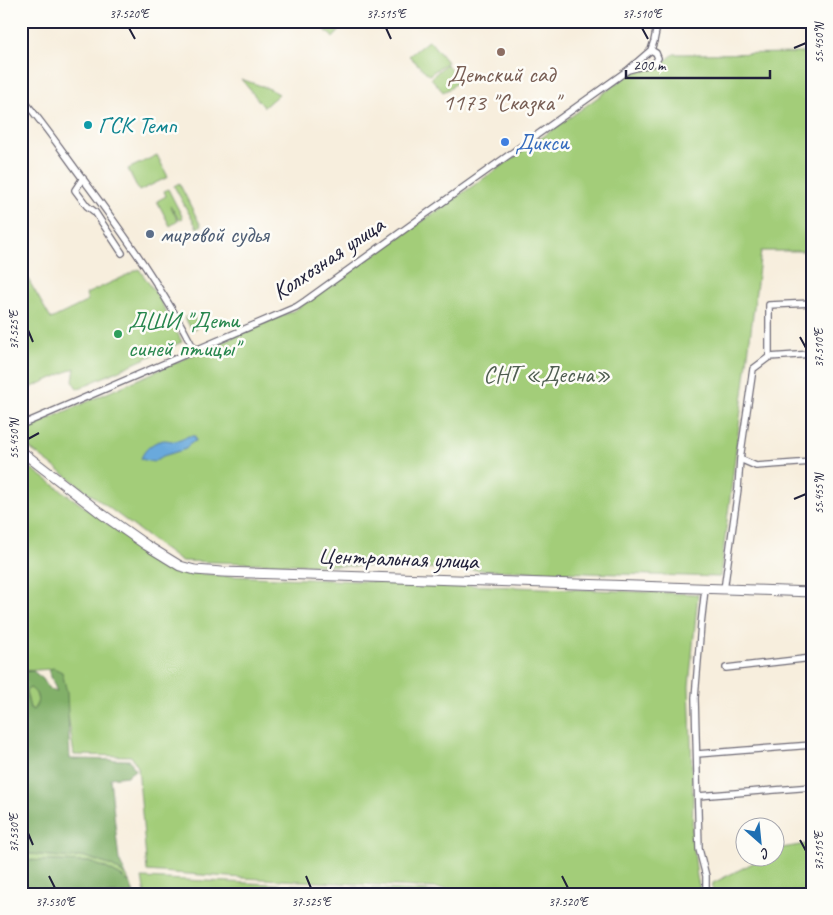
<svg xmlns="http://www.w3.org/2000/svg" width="833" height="915" font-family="Caveat,sans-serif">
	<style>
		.green { fill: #a3cd79; stroke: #62785a }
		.forest { fill: #82b069; stroke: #526952; fill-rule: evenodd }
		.water { fill: #69a9dc; stroke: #46668c }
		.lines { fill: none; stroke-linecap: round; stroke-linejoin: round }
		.stream { stroke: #69a9dc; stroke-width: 1 }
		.street-casing { stroke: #6d6974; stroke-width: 8 }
		.secondary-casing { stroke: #6d6974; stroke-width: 11 }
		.street { stroke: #fff; stroke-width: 5.5 }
		.secondary { stroke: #fff; stroke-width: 9 }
		.ticks { fill: none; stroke: #22223b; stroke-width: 2 }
		.education-dot { fill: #8d6e63; stroke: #fdfcf7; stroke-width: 2 }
		.culture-dot { fill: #0f9aa8; stroke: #fdfcf7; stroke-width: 2 }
		.shop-dot { fill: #3f7fe0; stroke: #fdfcf7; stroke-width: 2 }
		.service-dot { fill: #5c6f8a; stroke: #fdfcf7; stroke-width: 2 }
		.leisure-dot { fill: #2e9e5b; stroke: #fdfcf7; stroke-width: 2 }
		.labels { text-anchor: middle; stroke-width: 5; stroke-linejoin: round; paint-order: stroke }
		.education-label { font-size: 24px; fill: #785e54; stroke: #fdfcf7 }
		.culture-label { font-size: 24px; fill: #0d838f; stroke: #fdfcf7; text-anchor: start }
		.shop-label { font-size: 24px; fill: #366cbe; stroke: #fdfcf7; text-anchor: start }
		.service-label { font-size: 24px; fill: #4e5e75; stroke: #fdfcf7; text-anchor: start }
		.street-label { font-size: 24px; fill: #22223b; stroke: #fdfcf7 }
		.leisure-label { font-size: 24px; fill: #27864d; stroke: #fdfcf7; text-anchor: start }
		.park-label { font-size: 24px; fill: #4f5e51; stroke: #fdfcf7 }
		.neatline { fill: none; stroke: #22223b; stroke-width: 2 }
		.ticks-label { font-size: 12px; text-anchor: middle; fill: #22223b }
	</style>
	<rect width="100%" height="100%" fill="#fdfcf7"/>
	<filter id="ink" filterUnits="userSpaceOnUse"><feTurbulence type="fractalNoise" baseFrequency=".02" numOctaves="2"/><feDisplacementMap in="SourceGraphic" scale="10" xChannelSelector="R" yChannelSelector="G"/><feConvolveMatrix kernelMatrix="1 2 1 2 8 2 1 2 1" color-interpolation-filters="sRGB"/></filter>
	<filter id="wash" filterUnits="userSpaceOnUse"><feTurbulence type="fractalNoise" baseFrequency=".0096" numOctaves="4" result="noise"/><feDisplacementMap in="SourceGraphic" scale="20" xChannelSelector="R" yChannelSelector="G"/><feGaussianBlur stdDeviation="1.12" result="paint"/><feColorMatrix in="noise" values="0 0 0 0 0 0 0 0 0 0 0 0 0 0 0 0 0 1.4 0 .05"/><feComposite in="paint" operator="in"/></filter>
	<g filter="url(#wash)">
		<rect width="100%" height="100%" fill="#f7eedd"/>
		<path class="green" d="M317 21H335L342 28 333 38Z
			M429 40 447 62 429 75 409 56Z
			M812 53V251H761L720 577 180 561 21 442V431L295 310 523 151 633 72C653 69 658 67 674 54Z
			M446 64 459 80 451 88 443 92 431 78Z
			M241 79 270 89 279 94 264 107Z
			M157 155 168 177 139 191 128 169Z
			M179 183 201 226 197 228 174 186Z
			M168 189 183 218 179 220 170 205 178 221 170 226 157 201 166 196 164 191Z
			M21 267 51 319 88 301 86 294 121 278 139 269 159 298 182 342 77 389 73 381 75 368 21 392Z
			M192 314 199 326 192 330 185 318Z
			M21 461 170 569 185 572 227 576 698 594 689 686 693 798 692 832 697 877 701 894H548L243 878 147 871 138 767 131 756 74 755 64 688 51 669 21 671Z
			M30 687C36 690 37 696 38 702L33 710C27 706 27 697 26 691Z
			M812 843V894H712L713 883 763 858H776V851L782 848Z
			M21 853 71 858 83 856 112 866 126 875 130 883 121 876 106 868 89 862 21 860Z
			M142 878 489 894H145Z"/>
		<path class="forest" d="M54 668 62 672 67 692 70 759 130 760 135 770 127 776 110 778 119 860 126 875 112 866 83 856 71 858 21 853V672L33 671 43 679 49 689 57 692 48 669ZM30 688C39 693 40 703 33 710L30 708 26 691Z
			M21 860 89 862 106 868 121 876 130 883 134 894H21Z"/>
		<path class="water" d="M188 436H195L196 441 190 443 186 449 163 456 153 462 141 459C143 450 155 440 165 440 169 440 173 442 177 441 181 440 185 438 188 436Z"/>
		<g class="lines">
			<path class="stream" d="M802 51 812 52"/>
		</g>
	</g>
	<g filter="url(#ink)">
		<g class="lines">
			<defs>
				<path id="street" d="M651 50 654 41 658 21
					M21 97C43 123 63 152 83 179 124 234 164 290 195 351
					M83 178 75 190 87 206 95 212 122 253
					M769 357 812 354
					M21 425 296 307 305 301 412 224 628 70 651 50 656 53 658 58 655 63 628 70
					M740 459 756 466 812 462
					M705 589 701 624 695 698 699 849 706 876V894
					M724 590 738 489 740 459 753 369 769 357V305L812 303
					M726 668 812 658
					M697 754 812 745
					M698 796 812 787"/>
				<path id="secondary" d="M21 451 102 514 146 545 180 566 195 570 222 572 812 592"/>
			</defs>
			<use href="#street" class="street-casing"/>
			<use href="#secondary" class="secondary-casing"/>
			<use href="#street" class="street"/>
			<use href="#secondary" class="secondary"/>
		</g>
	</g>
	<path class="ticks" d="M129 28 135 39M386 28 391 39M642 28 648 39M794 48 806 43M28 330 33 342M800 337 806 348M28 439 39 433M794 499 806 494M28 833 33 845M800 840 806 851M49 876 55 888M306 876 311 888M562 876 568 888"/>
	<circle class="education-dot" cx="501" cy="52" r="5"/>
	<circle class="culture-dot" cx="88" cy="125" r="5"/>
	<circle class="shop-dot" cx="505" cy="142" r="5"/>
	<circle class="service-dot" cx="150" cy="234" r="5"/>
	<circle class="leisure-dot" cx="118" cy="334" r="5"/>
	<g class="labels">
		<g class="education-label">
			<text x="501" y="82">Детский сад<tspan x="501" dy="28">1173 "Сказка"</tspan></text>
		</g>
		<g class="culture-label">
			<text x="98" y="133">ГСК Темп</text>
		</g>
		<g class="shop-label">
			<text x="515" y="150">Дикси</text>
		</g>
		<g class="service-label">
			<text x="160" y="242">мировой судья</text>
		</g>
		<g class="street-label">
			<text transform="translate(328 258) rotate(-34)" y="8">Колхозная улица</text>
			<text transform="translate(398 558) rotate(2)" y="8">Центральная улица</text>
		</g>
		<g class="leisure-label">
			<text x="128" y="328">ДШИ "Дети<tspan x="128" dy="28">синей птицы"</tspan></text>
		</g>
		<g class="park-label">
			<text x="547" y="382">СНТ «Десна»</text>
		</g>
	</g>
	<rect width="833" height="915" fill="none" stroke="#fdfcf7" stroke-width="55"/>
	<g transform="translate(760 842) rotate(153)"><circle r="24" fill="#fdfcf7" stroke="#a5a5ac"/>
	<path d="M0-4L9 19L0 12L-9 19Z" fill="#1f6fb2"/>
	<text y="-8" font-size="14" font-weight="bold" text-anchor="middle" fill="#22223b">С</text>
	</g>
	<path d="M626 70v8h144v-8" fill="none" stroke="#22223b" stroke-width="2.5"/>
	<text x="633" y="70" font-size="15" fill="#22223b" stroke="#fdfcf7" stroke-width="4" paint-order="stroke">200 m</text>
	<rect x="28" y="28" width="778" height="860" class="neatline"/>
	<g class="ticks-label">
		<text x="129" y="18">37.520°E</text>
		<text x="386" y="18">37.515°E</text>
		<text x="642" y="18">37.510°E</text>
		<text transform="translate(819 43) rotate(-90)" y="4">55.450°N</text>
		<text transform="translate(14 330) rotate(-90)" y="4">37.525°E</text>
		<text transform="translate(819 348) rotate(-90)" y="4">37.510°E</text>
		<text transform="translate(14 439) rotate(-90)" y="4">55.450°N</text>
		<text transform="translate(819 494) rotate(-90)" y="4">55.455°N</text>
		<text transform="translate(14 833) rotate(-90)" y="4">37.530°E</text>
		<text transform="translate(819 851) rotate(-90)" y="4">37.515°E</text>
		<text x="55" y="906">37.530°E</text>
		<text x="311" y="906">37.525°E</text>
		<text x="568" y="906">37.520°E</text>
	</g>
</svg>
